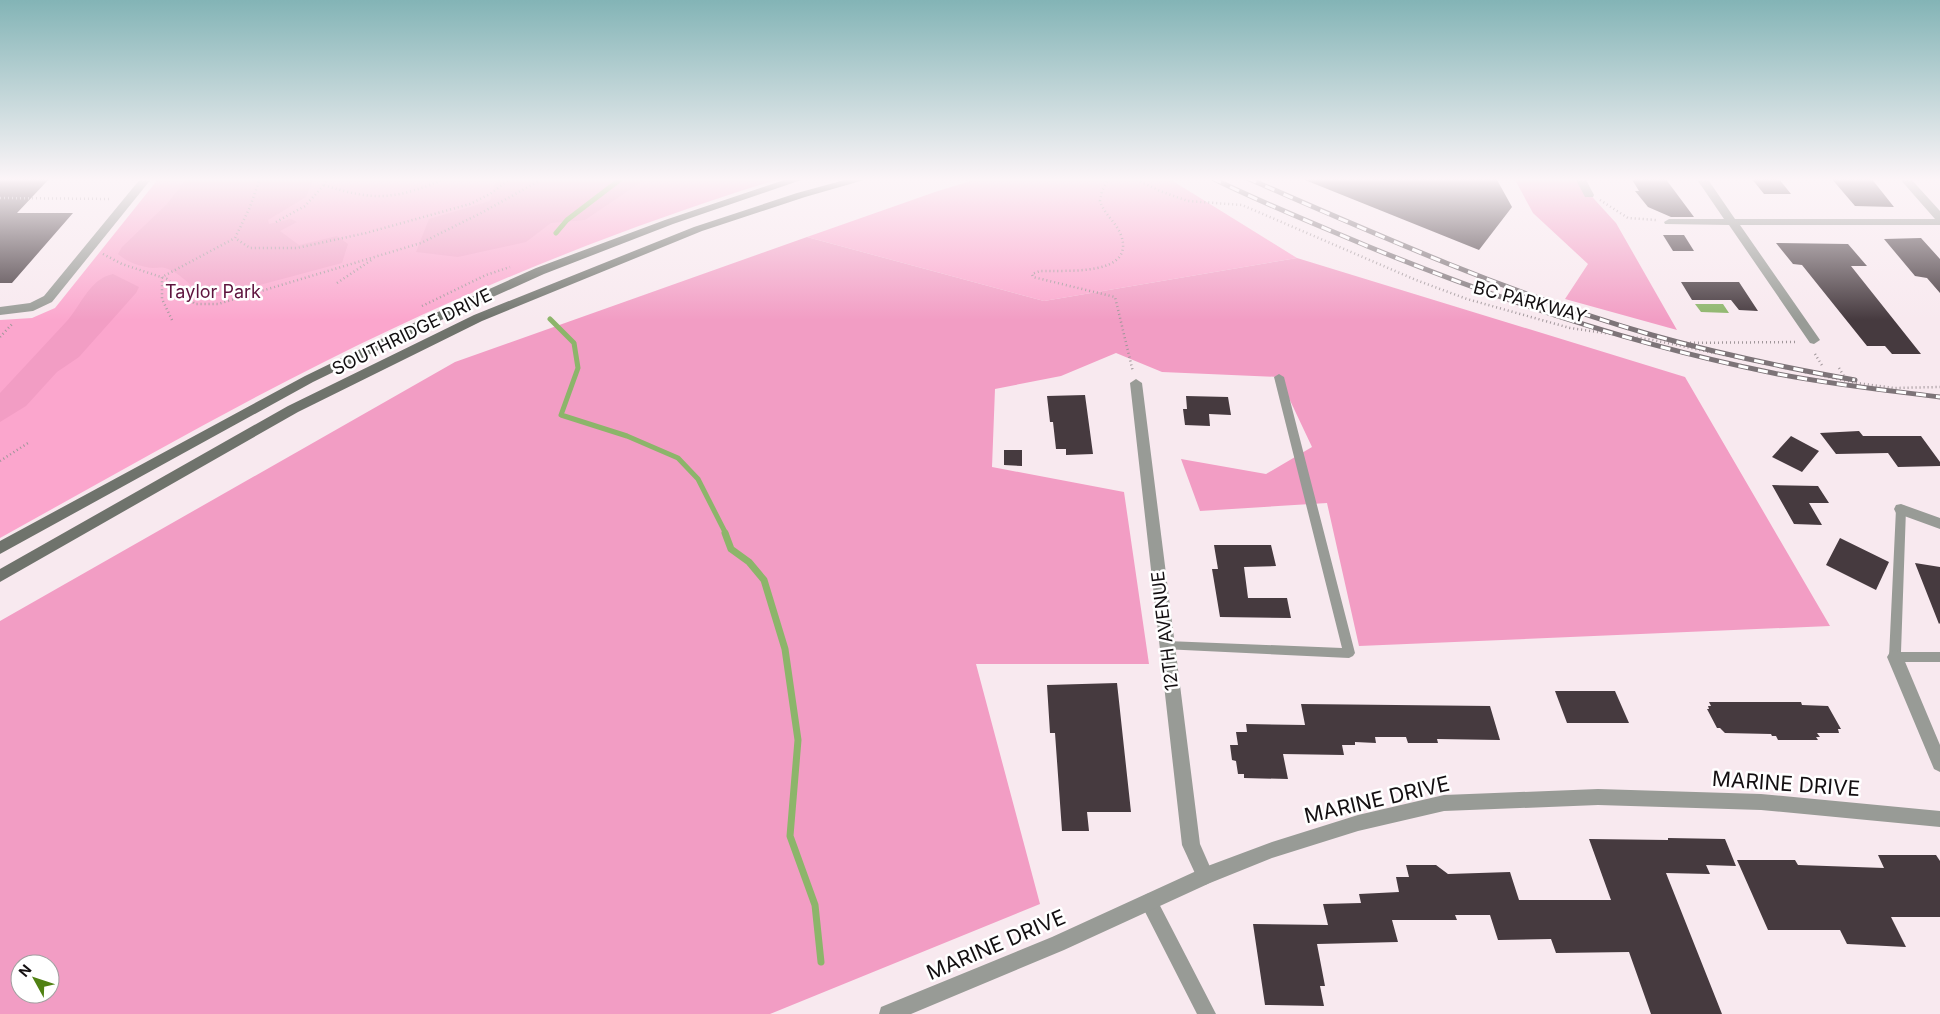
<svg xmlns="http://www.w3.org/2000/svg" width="1940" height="1014" font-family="Inter,sans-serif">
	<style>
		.green { fill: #fba6cd }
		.forest { fill: #f29dc4; fill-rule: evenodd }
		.water { fill: #8cb56a }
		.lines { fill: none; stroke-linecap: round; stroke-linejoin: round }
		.stream-far1 { stroke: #8cb56a; stroke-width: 5 }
		.stream { stroke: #8cb56a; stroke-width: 7 }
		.building { fill: #463a3f }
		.path { stroke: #a0969a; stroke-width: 2.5; stroke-dasharray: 1 3; stroke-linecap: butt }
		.service { fill: #989b96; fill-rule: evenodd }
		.minor { fill: #989b96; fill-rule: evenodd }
		.tertiary { fill: #989b96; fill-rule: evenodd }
		.secondary { fill: #6f736c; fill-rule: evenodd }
		.rail-casing { stroke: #7d7478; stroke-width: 5 }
		.rail { stroke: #fff; stroke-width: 3; stroke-dasharray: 10; stroke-linecap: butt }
		.labels { text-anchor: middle; stroke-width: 5; stroke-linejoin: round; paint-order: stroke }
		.park-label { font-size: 18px; fill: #5e143e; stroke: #fff }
		.street-label { font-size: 18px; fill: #130f11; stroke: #fff }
		.near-street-label { font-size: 21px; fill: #130f11; stroke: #fff }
	</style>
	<rect width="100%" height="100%" fill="#f8e9ef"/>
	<path class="green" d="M159 178H782C649 219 520 269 394 328 259 391 130 466 0 538V320L32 318 55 308Z
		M980 178H1168L1297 258 1044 301 807 237 935 192Z"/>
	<path class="forest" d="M187 178H314L306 197 268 220 269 224 291 219 297 222 280 231 299 245 337 236 348 244 342 263 219 296C192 295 186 274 165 268 161 267 157 268 153 268 141 267 127 262 118 254L122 247 167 204Z
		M504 178H647L585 220 551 223 526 242 458 257 416 252 429 219 490 201 496 182Z
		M1514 178H1575L1616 223 1677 330 1565 299 1588 264 1533 213Z
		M807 237 1044 301 1297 258 1685 377 1830 626 1359 646 1327 503 1200 511 1181 459 1266 474 1312 447 1279 377 1162 372 1116 353 1061 376 995 389 992 467 1124 492 1149 664H976L1040 904 770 1014H0V621L455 362ZM20 964H50V994H20Z
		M113 274 139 287 136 293 79 357 57 372 26 406 0 422V393C22 369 44 346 66 322 81 306 89 279 113 274Z"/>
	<path class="water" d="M1695 304H1723L1729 313 1701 312Z"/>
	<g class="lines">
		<path class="stream-far1" d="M556 233 567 220 622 178
			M550 319 574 343 578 368 561 415 627 436 678 458 698 479 726 534"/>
		<path class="stream" d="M725 533 731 549 749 562 764 580 785 649 798 740 790 836 815 905 821 962"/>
	</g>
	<path class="building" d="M0 178H50L17 213H73L12 283H0Z
		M1300 178H1496L1512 207 1479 250Z
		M1631 178H1665L1694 217H1671L1648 207 1635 191H1639Z
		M1831 178H1871L1894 207 1855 206Z
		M1752 179H1779L1791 194H1764Z
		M1663 235H1684L1694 251H1673Z
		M1921 238 1940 259V293L1927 278 1915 276 1884 239Z
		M1776 243 1848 244 1867 266H1851L1921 354H1892L1885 346H1867L1802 265 1793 264Z
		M1681 282H1739L1758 311 1739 310 1731 300H1692Z
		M1085 395 1093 454 1066 455V449H1056L1053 422H1050L1047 396Z
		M1186 396 1228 397 1231 415 1209 414 1210 426 1185 425 1183 409H1187Z
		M1859 431 1863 436H1921L1940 462V466L1898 467 1888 453 1836 454 1820 433Z
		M1791 436 1819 451 1802 472 1772 457Z
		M1004 450H1022V466L1004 465Z
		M1772 485 1818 486 1829 503H1809L1822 525 1794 524Z
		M1840 538 1889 562 1876 590 1826 565Z
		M1214 545H1271L1276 566 1244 567 1248 598H1287L1291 618 1220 617 1212 569H1218Z
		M1915 563 1940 567V623L1939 624Z
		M1117 683 1131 812H1087L1089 831H1062L1055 733H1050L1047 685Z
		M1555 691H1615L1629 723H1567Z
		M1709 702H1801L1802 705 1828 706 1841 729H1838L1839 733H1817L1820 737H1816L1818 740H1778L1776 736H1772L1771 734 1725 733 1720 728H1717L1707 709H1709L1708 706H1711Z
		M1301 704 1490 706 1500 740 1437 739 1438 743H1408L1406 737H1375L1376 743 1355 742V745H1342L1344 755 1283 754 1288 779 1244 778V774H1238L1236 761 1232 760 1230 745H1238L1236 732H1247L1246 724 1305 725Z
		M1668 838 1725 839 1736 866 1706 865 1710 874 1666 873 1722 1014H1651L1629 952 1556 953 1551 939 1498 940 1490 915H1455L1457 920H1392L1398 942 1317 944 1325 986H1320L1324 1006 1265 1005 1253 924 1328 925 1323 904 1361 903 1359 894 1399 892 1396 877H1409L1406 865H1436L1448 874 1510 872 1519 900H1611L1589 839 1668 840Z
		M1878 855H1936L1940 861V917H1891L1906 947 1847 944 1840 930H1768L1737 860H1795L1798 865 1884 868Z"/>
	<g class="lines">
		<path class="path" d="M260 178 250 207 235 238 250 248H297L366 233 470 204 490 194 511 178
			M328 178 324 185C375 202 398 199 447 178
			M1109 178 1102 191 1100 201C1104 214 1116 222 1121 235 1136 277 1065 270 1040 271L1032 274 1033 277 1115 297 1133 372
			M1133 178 1160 191 1188 201 1242 205 1416 280 1467 299 1570 328 1653 340 1857 383 1894 388 1940 387
			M0 198 112 199
			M1600 200 1628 218 1656 220
			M276 222 305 206 324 185
			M103 254 122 264 167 279 195 304H218L421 243 483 212 544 178
			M337 283 373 259
			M422 306 486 275 510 267
			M172 320 162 299V277L235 238
			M0 337 13 323
			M1674 343 1798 342
			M1815 354 1823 367
			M1839 368 1847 381
			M0 461 28 443"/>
		<path class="service" d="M1279 374 1284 377 1355 653 1353 656 1349 658 1163 649 1161 646 1163 643 1167 641 1342 648 1274 377Z
			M1901 505 1905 506 1906 509 1901 652H1940V662H1895L1891 660 1889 657 1896 509 1897 506Z"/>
		<path class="minor" d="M1575 178H1585L1594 195 1593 197H1585Z
			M1696 178H1707L1735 219H1935L1899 178H1910L1940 211V225H1740L1818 337 1820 340 1814 344 1810 343 1729 225 1665 224 1664 222 1669 219H1724Z
			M1136 379 1142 383 1200 844 1214 876 1211 882 1205 885 1199 882 1182 845 1130 383Z
			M1901 504 1940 518V529L1896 513 1894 509 1896 505Z
			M1895 650 1900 652 1903 657 1940 745V772L1934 769 1887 657 1890 652Z
			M1149 893 1155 896 1216 1014H1197L1140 902 1143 896Z"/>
		<path class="tertiary" d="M141 178H152L52 302 33 311 0 315V307L30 303 44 296Z
			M1598 789 1761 794 1940 811V827L1761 810 1598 805 1444 811 1358 831 1272 858 1210 883 1064 950 911 1014H879L881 1007 1052 937 1205 867 1272 842 1358 815 1444 795Z"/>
		<path class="secondary" d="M790 178H807L673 224 544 274 428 326 313 382 0 554V541L305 376 420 320 536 268 665 220Z
			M852 178H871L805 197 702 231 482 321 298 412 0 582V569L288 406 474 315 694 227 797 193Z"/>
		<defs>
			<path id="rail" d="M1212 178C1262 203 1315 224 1367 246 1499 300 1633 345 1773 373 1828 384 1884 390 1940 397
				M1247 178C1379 236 1513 295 1652 335 1719 354 1787 368 1855 380"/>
		</defs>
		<use href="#rail" class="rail-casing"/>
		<use href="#rail" class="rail"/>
	</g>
	<linearGradient id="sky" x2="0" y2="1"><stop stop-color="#83b4b6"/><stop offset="0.56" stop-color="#fcf5f8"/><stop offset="1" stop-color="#fcf5f8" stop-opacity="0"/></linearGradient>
	<rect width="1940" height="320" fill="url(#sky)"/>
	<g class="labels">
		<g class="park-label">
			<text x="213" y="298">Taylor Park</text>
		</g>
		<g class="street-label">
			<text transform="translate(1530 302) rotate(15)" y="6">BC PARKWAY</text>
			<text transform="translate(412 332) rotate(-26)" y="6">SOUTHRIDGE DRIVE</text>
			<text transform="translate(1165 631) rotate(-97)" y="6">12TH AVENUE</text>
		</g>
		<g class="near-street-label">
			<text transform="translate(1786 784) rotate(4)" y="7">MARINE DRIVE</text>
			<text transform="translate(1377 800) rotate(-13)" y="7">MARINE DRIVE</text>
			<text transform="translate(996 945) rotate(-23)" y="7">MARINE DRIVE</text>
		</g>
	</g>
	<g transform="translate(35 979) rotate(310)"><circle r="24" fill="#ffffff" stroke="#a19fa0"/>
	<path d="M0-4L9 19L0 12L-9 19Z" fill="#508113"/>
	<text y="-8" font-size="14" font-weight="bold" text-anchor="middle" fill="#130f11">N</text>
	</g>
</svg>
